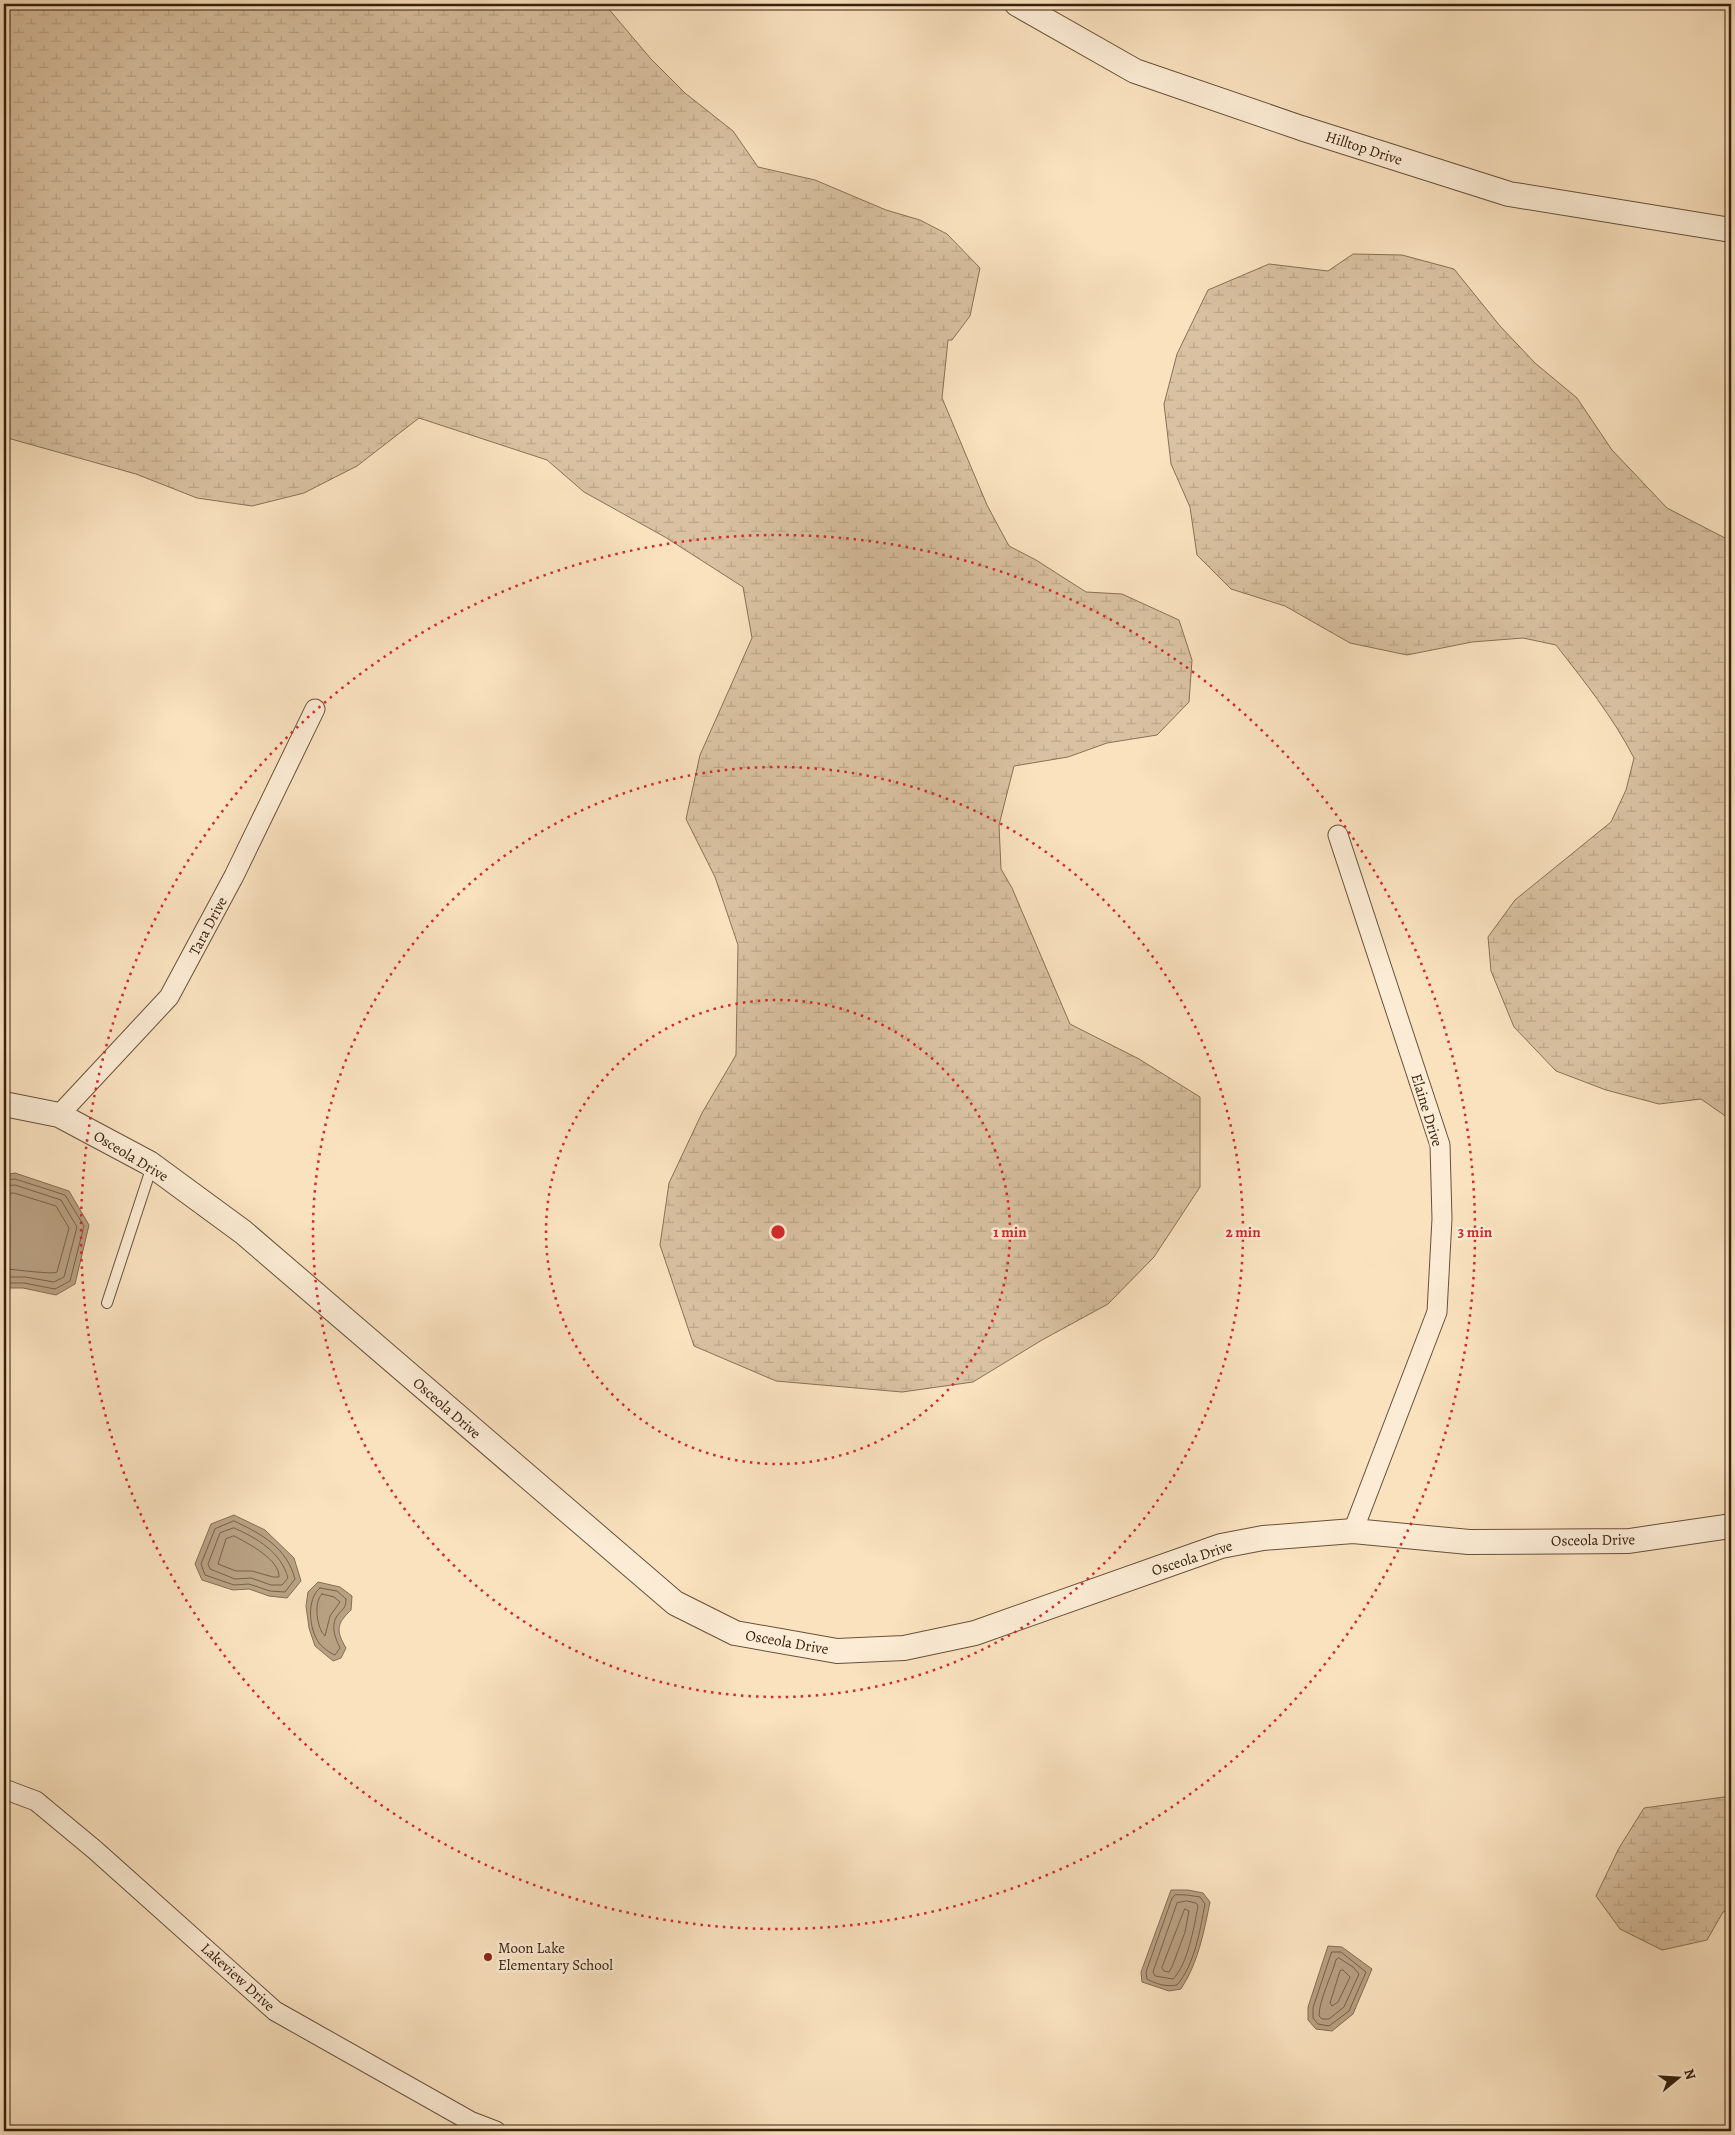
<svg xmlns="http://www.w3.org/2000/svg" width="1735" height="2135" font-family="Alegreya,serif">
	<style>
		.wetland { fill: url(#wetland-marsh); stroke: #887157 }
		.water { fill: #b8a082; stroke: #846d53 }
		.lines { fill: none; stroke-linecap: round; stroke-linejoin: round }
		.shore { stroke: #786048; stroke-width: 1 }
		.service-casing { stroke: #68513a; stroke-width: 12 }
		.minor-casing { stroke: #68513a; stroke-width: 21 }
		.tertiary-casing { stroke: #68513a; stroke-width: 26 }
		.service { stroke: #fcecd5; stroke-width: 10 }
		.minor { stroke: #fcecd5; stroke-width: 19 }
		.tertiary { stroke: #fcecd5; stroke-width: 24 }
		.ring { fill: none; stroke: #d62828; stroke-width: 2.5; stroke-dasharray: 2.5 5 }
		.poi-dot { fill: #8f2418; stroke: #fcecd5; stroke-width: 2 }
		.labels { text-anchor: middle; stroke-width: 5; stroke-linejoin: round; paint-order: stroke }
		.street-label { font-size: 15px; fill: #37210d; stroke: #fcecd5 }
		.poi-label { font-size: 15px; fill: #37210d; stroke: #fcecd5; text-anchor: start }
		.centre { fill: #d62828; stroke: #fcecd5; stroke-width: 2.5 }
		.ring-label { font-size: 15px; text-anchor: middle; font-weight: bold; fill: #d62828; stroke: #fcecd5; stroke-width: 5; stroke-linejoin: round; paint-order: stroke }
	</style>
	<defs>
		<pattern id="wetland-marsh" width="20" height="14" patternUnits="userSpaceOnUse" patternTransform="scale(1.25)"><rect width="20" height="14" fill="#d9c1a1"/><path d="M1 5h8M5 5V1M11 12h8M15 12V8" fill="none" stroke="#bba689"/></pattern>
	</defs>
	<rect width="100%" height="100%" fill="#fae2bf"/>
	<filter id="stains"><feTurbulence type="fractalNoise" baseFrequency=".004" numOctaves="4"/><feColorMatrix values="0 0 0 0 .2 0 0 0 0 .09 0 0 0 0 .02 0 0 0 .5 -.17"/></filter>
	<radialGradient id="worn" r=".72"><stop offset=".6" stop-color="#630" stop-opacity="0"/><stop offset="1" stop-color="#630" stop-opacity=".3"/></radialGradient>
	<path class="wetland" d="M4 4H598L607 7 651 59 685 93 733 131 758 167 815 180 886 210 920 220 947 234 980 268 970 316 952 340H948L942 398 987 505 1009 546 1036 560 1086 592 1122 594 1179 620 1192 660 1189 702 1157 735 1107 743 1068 757 1014 766 999 825 1001 869 1012 888 1070 1024 1139 1059 1200 1097V1187L1154 1257 1108 1304 1042 1340 973 1382 902 1392 776 1381 694 1346 660 1245 669 1183 702 1113 736 1055 738 945 715 877 686 819 700 755 752 638 743 587 665 537 584 492 547 460 419 418 357 466 304 493 252 506 197 498 136 474 4 437Z
		M1353 254 1402 255 1454 269 1500 326 1535 363 1577 398 1612 450 1667 508 1725 538H1731V1120L1701 1099 1659 1104 1606 1090 1556 1071 1514 1027 1491 971 1488 937 1515 900 1611 822 1626 790 1634 758C1613 717 1584 681 1556 645L1523 638 1472 642 1407 655 1350 643 1285 606 1231 589 1197 555 1190 507 1171 464 1164 404 1177 354 1208 290 1269 264 1328 271Z
		M1731 1796V1910L1723 1912 1707 1940 1662 1950 1620 1929 1596 1896 1619 1848 1644 1808Z"/>
	<path class="water" d="M15 1173 69 1191 89 1225 75 1284 56 1295 23 1288H4V1175Z
		M234 1515 265 1530 294 1558 301 1581 287 1598 269 1596 249 1589 233 1590 202 1580 195 1564 211 1524Z
		M318 1582 340 1587 352 1596 351 1610C336 1624 336 1631 346 1648L341 1658 333 1661 315 1646 309 1628 306 1606 308 1592Z
		M1171 1890H1188L1203 1893 1210 1902C1204 1932 1198 1963 1181 1989L1169 1991 1142 1982 1141 1972Z
		M1328 1946 1342 1947 1372 1969 1353 2014 1332 2031 1316 2029 1308 2020V2007Z"/>
	<g class="lines">
		<path class="shore" d="M4 1180 15 1179 65 1195 84 1226 70 1281 55 1289 24 1283H4
			M4 1186 15 1185 61 1200 77 1227 64 1277 54 1282 25 1277H4
			M4 1194 14 1193 56 1206 69 1228 57 1272C53 1275 14 1269 4 1269
			M234 1521C262 1534 287 1548 295 1579L285 1592 270 1591 249 1584 234 1585 205 1575 201 1564 215 1529Z
			M234 1528C257 1538 281 1552 288 1578L282 1585H271L251 1578 235 1579 210 1569 208 1564 220 1533Z
			M234 1536C248 1543 280 1560 279 1577H273L252 1571H236L218 1564 226 1539Z
			M320 1588 337 1591 346 1599C346 1609 342 1609 337 1616 330 1627 336 1639 340 1648L335 1655C330 1653 323 1648 319 1643 309 1629 306 1599 320 1588Z
			M322 1594 334 1597 340 1602 330 1616 325 1636C317 1629 313 1602 322 1594Z
			M1187 1895 1200 1897 1205 1904C1200 1930 1195 1964 1177 1985 1166 1987 1156 1984 1147 1979L1146 1972 1172 1898 1175 1895Z
			M1187 1901 1196 1903 1198 1906C1194 1927 1188 1964 1173 1979L1155 1976 1153 1972 1177 1903Z
			M1185 1909 1189 1911 1185 1932 1172 1967 1169 1972 1164 1971 1162 1968Z
			M1332 1952H1341L1366 1972 1349 2011 1329 2026 1318 2024 1313 2018V2008Z
			M1339 1958 1353 1967 1359 1974 1344 2007 1329 2019H1322L1319 2016C1319 2000 1332 1975 1336 1960Z
			M1343 1970 1350 1977 1338 2002 1332 2006 1330 2003 1340 1971Z"/>
		<defs>
			<path id="service" d="M107 1303 152 1166"/>
			<path id="minor" d="M1338 835 1440 1145 1442 1219 1437 1312 1353 1531
				M59 1115 169 997 234 876 315 709
				M4 1789 36 1801 95 1850 275 2011 470 2121 496 2131"/>
			<path id="tertiary" d="M1017 4 1135 71 1301 128 1509 194 1731 230
				M4 1104 59 1115 149 1163 243 1232 675 1603 735 1633 837 1651 904 1648 975 1633 1221 1546 1263 1538 1353 1531 1469 1542 1629 1541 1731 1526"/>
		</defs>
		<use href="#service" class="service-casing"/>
		<use href="#minor" class="minor-casing"/>
		<use href="#tertiary" class="tertiary-casing"/>
		<use href="#service" class="service"/>
		<use href="#minor" class="minor"/>
		<use href="#tertiary" class="tertiary"/>
	</g>
	<g class="ring">
		<circle cx="778" cy="1232" r="232"/>
		<circle cx="778" cy="1232" r="465"/>
		<circle cx="778" cy="1232" r="697"/>
	</g>
	<circle class="poi-dot" cx="488" cy="1957" r="5"/>
	<g class="labels">
		<g class="street-label">
			<text transform="translate(1364 148) rotate(18)" y="5">Hilltop Drive</text>
			<text transform="translate(208 926) rotate(-62)" y="5">Tara Drive</text>
			<text transform="translate(1427 1110) rotate(73)" y="5">Elaine Drive</text>
			<text transform="translate(131 1156) rotate(31)" y="5">Osceola Drive</text>
			<text transform="translate(447 1408) rotate(41)" y="5">Osceola Drive</text>
			<text transform="translate(1593 1540) rotate(-1)" y="5">Osceola Drive</text>
			<text transform="translate(1192 1558) rotate(-18)" y="5">Osceola Drive</text>
			<text transform="translate(787 1642) rotate(10)" y="5">Osceola Drive</text>
			<text transform="translate(238 1977) rotate(42)" y="5">Lakeview Drive</text>
		</g>
		<g class="poi-label">
			<text x="498" y="1953">Moon Lake<tspan x="498" dy="17">Elementary School</tspan></text>
		</g>
	</g>
	<circle cx="778" cy="1232" r="8" class="centre"/>
	<g class="ring-label">
		<text x="1010" y="1237">1 min</text>
		<text x="1243" y="1237">2 min</text>
		<text x="1475" y="1237">3 min</text>
	</g>
	<rect width="1735" height="2135" fill="none" stroke="#fae2bf" stroke-width="20"/>
	<rect x="5" y="5" width="1725" height="2125" fill="none" stroke="#37210d" stroke-width="2.5"/>
	<rect x="10" y="10" width="1715" height="2115" fill="none" stroke="#37210d"/>
	<g transform="translate(1678 2078) rotate(72)" stroke="#fcecd5" stroke-width="4" paint-order="stroke">
	<path d="M0-4L9 19L0 12L-9 19Z" fill="#37210d"/>
	<text y="-8" font-size="14" font-weight="bold" text-anchor="middle" fill="#37210d">N</text>
	</g>
	<rect width="100%" height="100%" filter="url(#stains)"/>
	<rect width="100%" height="100%" fill="url(#worn)"/>
</svg>
